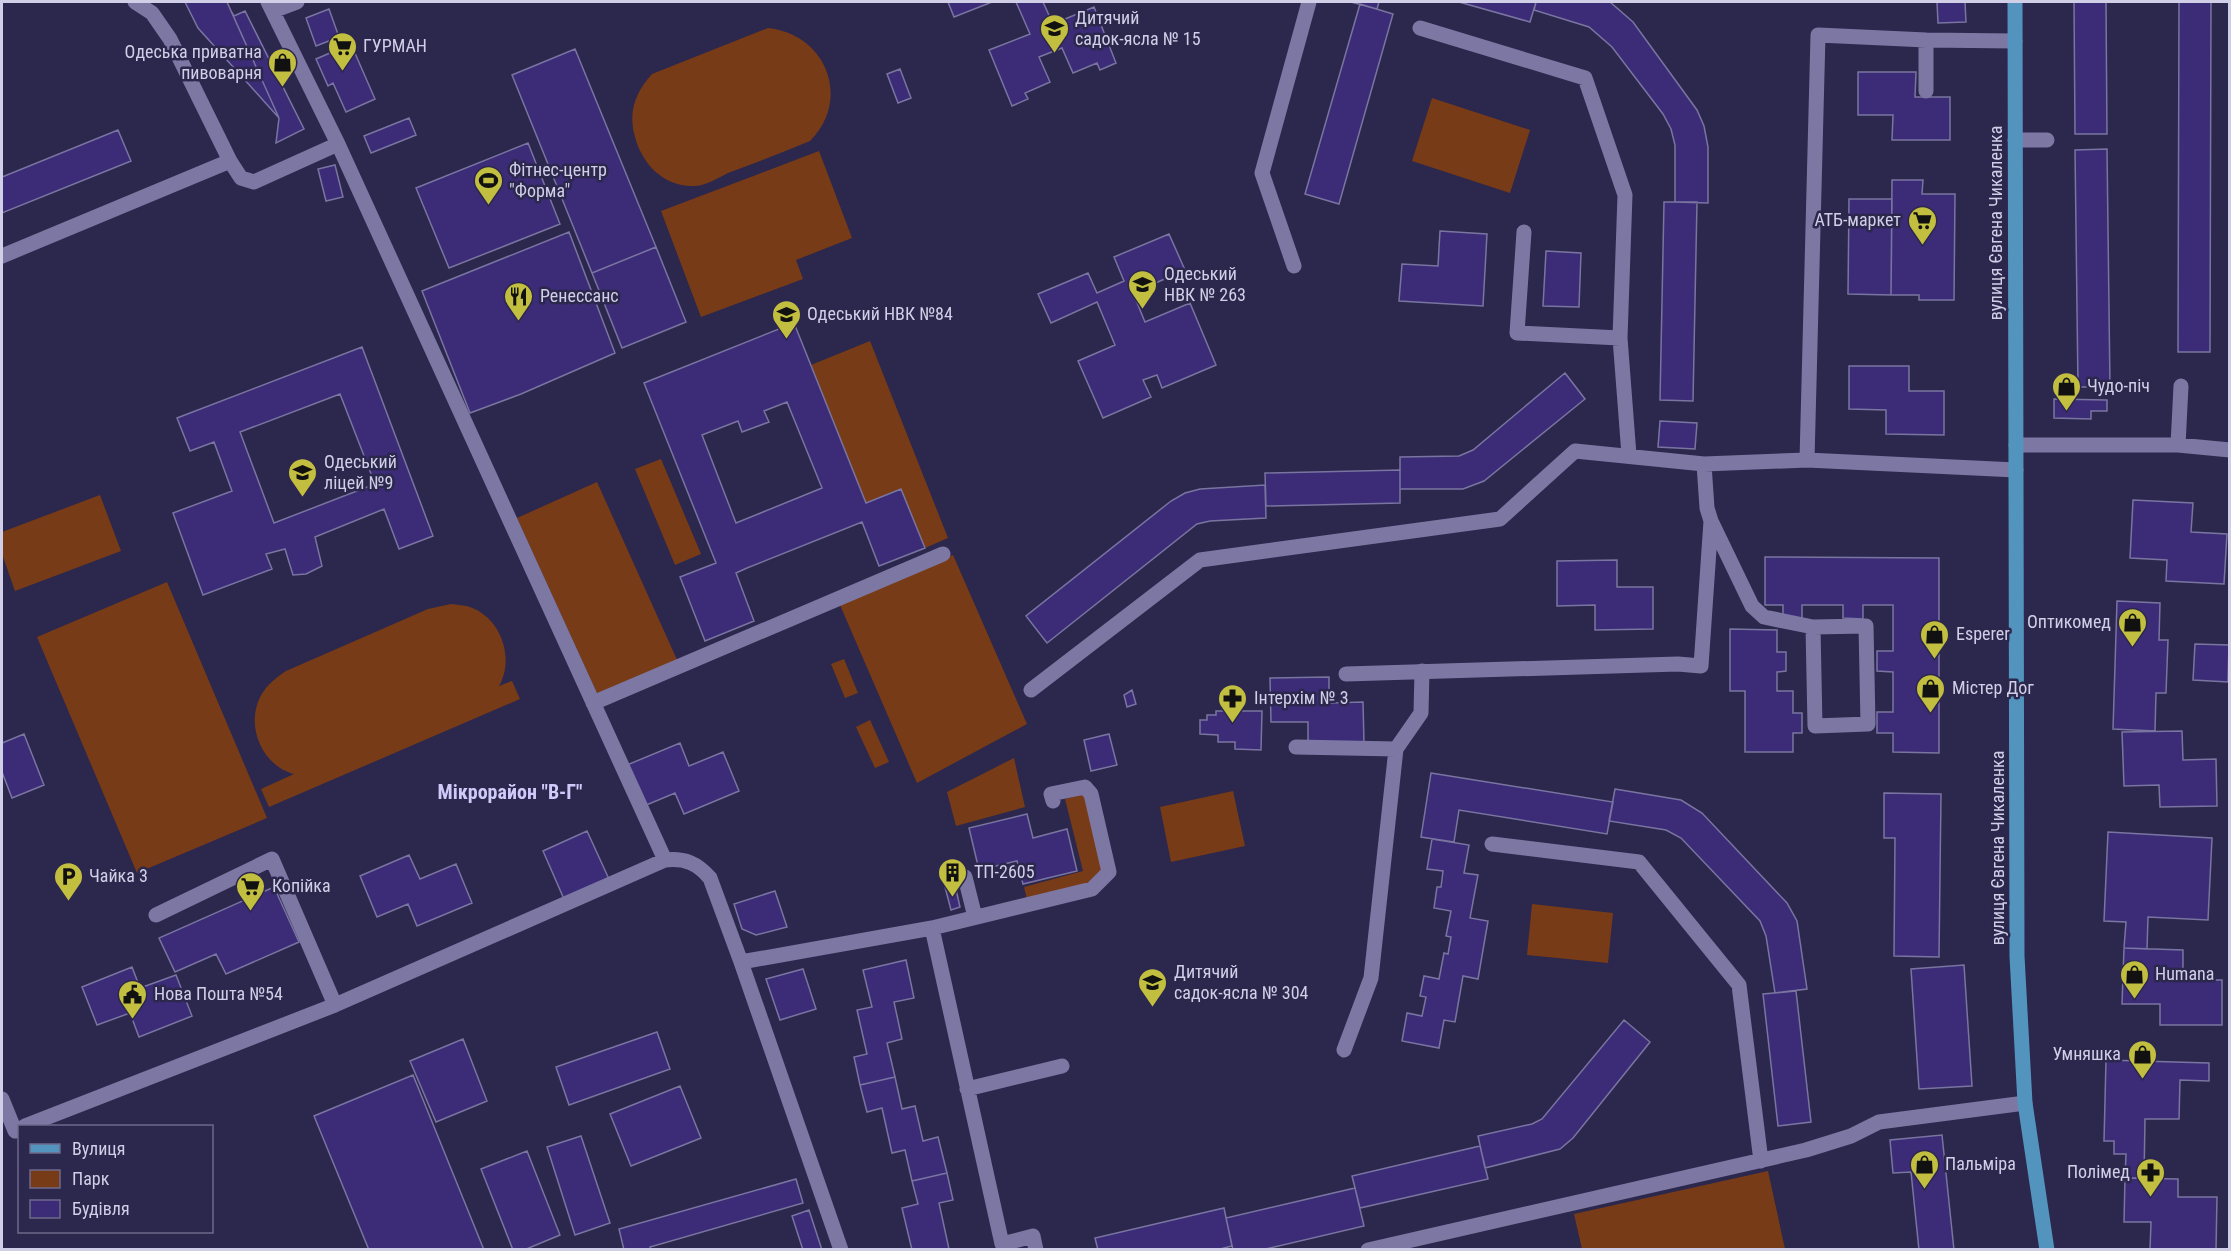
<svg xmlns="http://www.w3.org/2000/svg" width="2231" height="1251" font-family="'Roboto Condensed',sans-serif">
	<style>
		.green { fill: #783b18 }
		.building { fill: #3c2c78; stroke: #7975a0; stroke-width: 1.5; fill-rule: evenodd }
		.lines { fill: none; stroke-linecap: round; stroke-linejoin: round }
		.minor { stroke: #7c78a3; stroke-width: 15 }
		.major { stroke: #5394bf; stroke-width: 15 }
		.labels { text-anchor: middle; stroke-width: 5; stroke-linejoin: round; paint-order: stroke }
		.poi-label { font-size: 18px; fill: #d1cfe7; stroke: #2c274c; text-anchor: start }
		.street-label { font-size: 18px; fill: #d1cfe7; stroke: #2c274c }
		.neighbourhood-label { font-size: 20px; font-weight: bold; fill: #cecbfa; stroke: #2c274c }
	</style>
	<rect width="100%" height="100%" fill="#2c274c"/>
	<path class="green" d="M768 28C826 34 852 99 810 141 783 152 756 163 728 173 718 178 705 186 694 186 664 187 642 164 635 137 628 112 635 93 652 74Z
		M1432 98 1530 130 1510 193 1412 161Z
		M819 151 852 238 796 260 803 279 701 317 661 211Z
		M870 341 948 538 925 548 901 489 866 503 811 365Z
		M661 459 701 554 675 565 635 469Z
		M597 482 678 662 599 698 517 518Z
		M100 495 121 551 15 591 2 554V532Z
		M953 555 1027 724 917 783 840 605Z
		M167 582 267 818 137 873 37 637Z
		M451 604C457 605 464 605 470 607 501 618 515 658 499 686L512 681 520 699 269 807 261 789 294 774C265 767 247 731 258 702 263 688 274 679 286 671L428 609Z
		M844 659 858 693 845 698 831 664Z
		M870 720 889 762 875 768 856 727Z
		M1014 758 1025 807 956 826 947 792Z
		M1233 791 1245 846 1171 862 1160 807Z
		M1083 794 1087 798 1104 869 1087 886 1027 900 1024 887 1083 871 1065 799Z
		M1532 904 1613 913 1608 963 1527 955Z
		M1768 1171 1785 1249H1582L1574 1214Z"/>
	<path class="building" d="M185 2H227L279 118 198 28Z
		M948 2H992L954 17Z
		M1016 2H1043L1053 24 1094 7 1116 63 1100 70 1097 63 1073 73 1062 48 1039 57 1050 82 1025 93 1028 99 1012 106 989 50 1030 34Z
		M1351 2H1379L1377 9Z
		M1459 2H1536L1530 22Z
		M1536 2H1610L1633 22 1697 110 1704 126 1708 147V203L1675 202V145L1671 129 1663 114 1612 47 1589 27 1534 10Z
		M1937 2H1965L1966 22 1938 23Z
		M2074 2H2106L2107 134H2075Z
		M2179 2H2211L2210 352H2178Z
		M1360 4 1393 14 1339 204 1305 194Z
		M329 9 339 37 316 46 306 18Z
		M231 11 234 16 245 11 304 129 276 143 279 118Z
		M351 44 375 99 346 112 333 83 328 86 316 59Z
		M575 49 656 247 592 273 512 75Z
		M900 69 911 98 898 103 887 74Z
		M1858 72H1916L1915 97H1950V140H1892L1893 115H1858Z
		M409 118 416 135 371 153 364 136Z
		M118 130 131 161 2 213V177Z
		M528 143 560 224 449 268 416 188Z
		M2107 149 2110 387H2078L2075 150Z
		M335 165 343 197 326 201 318 169Z
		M1892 180H1923L1922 194H1955L1954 300H1919V295H1891Z
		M1849 199H1892L1891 295 1848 294Z
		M1664 202H1697L1693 401 1660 400Z
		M1440 231 1487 234 1483 306 1399 301 1402 264 1438 266Z
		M569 232 615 353 521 394 470 413 422 291Z
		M1169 234 1185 270 1133 293 1145 322 1190 303 1216 365 1162 388 1157 375 1143 380 1151 397 1103 418 1078 361 1115 345 1097 302 1051 323 1038 294 1088 273 1097 293 1124 281 1114 257Z
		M656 247 686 322 622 348 592 273Z
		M1546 251 1581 253 1579 307 1543 306Z
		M794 323 866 503 901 489 925 548 879 566 862 522 747 568 736 573 754 621 705 641 680 577 716 563 644 383ZM787 402 822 488 736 523 702 435 738 421 742 432 769 422 764 411Z
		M362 347 433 536 399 549 384 509 315 537 322 566 306 574 293 575 285 549 266 554 272 569 203 595 173 513 232 491 214 442 190 451 177 418ZM340 394 375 484 274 523 240 432Z
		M1849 366H1909V391H1944V435L1886 434V410L1849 409Z
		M1565 373 1585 399 1484 481 1463 489H1400V457L1459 456 1473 450Z
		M2054 399 2107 400V411H2091V419L2054 418Z
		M1660 421 1697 423 1695 449 1658 447Z
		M1400 470V503L1266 506 1265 473Z
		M1265 485 1266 518 1210 521 1197 524 1047 643 1026 616 1171 501 1185 493 1200 489Z
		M2133 500 2193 503 2191 532 2227 534 2224 584 2166 581 2167 560 2130 558Z
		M1765 557 1939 558V753L1893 752V733H1877V712H1893V672L1877 671V651H1893V605H1863V619L1843 618V605H1802V618H1783V605H1765Z
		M1617 560V587H1653V629L1595 630V605L1557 606V561Z
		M2117 601 2160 603 2159 640H2168L2166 693H2156L2155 731 2113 729Z
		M1730 629 1777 630V652H1786V671L1777 672V691H1793V713H1802V733H1793V752H1745V691H1730Z
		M2195 644 2229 645 2228 682 2193 680Z
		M1329 677V703L1363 702 1364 743 1308 744V722H1271L1270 678Z
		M1132 690 1136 704 1127 707 1124 695Z
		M1216 711H1262L1261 750 1235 749V742H1218V735L1200 734V720H1207V715H1216Z
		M2182 731 2183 760 2216 759 2217 806 2160 807 2159 785 2124 786 2122 732Z
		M24 734 44 785 12 798 2 772V743Z
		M1109 734 1117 765 1091 771 1084 740Z
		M680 743 689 766 723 752 739 791 684 814 675 793 644 806 627 765Z
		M1431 773 1613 802 1607 834 1459 810 1454 842 1421 837Z
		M1615 789 1681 800 1702 813 1787 903 1797 921 1807 989 1775 993 1766 936 1760 921 1681 838 1666 830 1609 821Z
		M1884 793 1941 794 1939 957 1894 956 1895 838H1884Z
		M1027 814 1033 838 1067 829 1077 871 1023 884 1017 861 979 870 969 828Z
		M587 831 609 879 564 899 543 851Z
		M2108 832 2212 838 2208 920 2148 917 2147 949 2124 948 2126 922 2104 921Z
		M1432 839 1469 845 1464 873 1478 875 1470 918 1488 921 1478 979 1463 976 1455 1022 1444 1020 1439 1048 1402 1041 1407 1013 1422 1016 1426 997 1420 996 1424 976 1439 979 1444 953 1448 954 1451 937 1446 936 1451 911 1434 908 1437 887H1441L1443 871 1427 869Z
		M409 855 420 879 456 864 472 903 417 926 408 904 377 917 360 876Z
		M955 885 960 907 951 910 945 887Z
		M274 887 299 942 226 974 216 954 175 972 159 938Z
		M775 891 787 927 756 935 742 929 734 904Z
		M2124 948 2183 950V980H2222V1025H2160V1004H2122Z
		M906 960 914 998 894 1002 902 1039 887 1043 895 1077 860 1085 854 1057 867 1054 857 1010 872 1007 863 970Z
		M1964 965 1972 1086 1919 1089 1911 969Z
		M132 967 140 988 176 975 192 1016 139 1037 130 1013 97 1025 82 987Z
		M803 969 816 1009 780 1020 766 979Z
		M1796 991 1811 1122 1778 1126 1763 994Z
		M1624 1020 1650 1042 1573 1138 1560 1149 1485 1168 1478 1136 1532 1124 1542 1119Z
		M657 1032 670 1069 569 1105 556 1067Z
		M463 1039 487 1101 436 1122 410 1061Z
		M2106 1060 2209 1063V1081L2180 1080 2179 1119H2145L2144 1178H2125L2126 1154H2114V1141H2104Z
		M413 1075 484 1250H369L314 1116Z
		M895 1077 902 1109 915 1106 923 1141 938 1137 947 1173 912 1181 905 1150 892 1153 882 1108 867 1112 860 1085Z
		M680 1086 701 1138 631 1166 610 1114Z
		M1942 1135 1954 1250H1919L1911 1172 1893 1173 1890 1140Z
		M581 1136 610 1223 575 1235 547 1147Z
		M1480 1146 1488 1179 1360 1208 1352 1176Z
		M527 1151 560 1235 524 1250H513L481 1169Z
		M947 1173 953 1200 939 1203 949 1249 912 1250 902 1208 918 1204 912 1181Z
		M2125 1178 2178 1179V1197H2217L2216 1250H2150L2151 1222H2124Z
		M796 1179 803 1203 650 1247 651 1250H624L619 1229Z
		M1355 1188 1364 1226 1261 1250H1233L1226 1218Z
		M1224 1208 1232 1246 1216 1250H1098L1095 1238Z
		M809 1210 822 1250H803L792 1216Z"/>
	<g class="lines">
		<path class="minor" d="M135 2 152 13 170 39 230 161
			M268 2 338 144 665 860
			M273 11 297 2
			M1420 28 1585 78 1625 195 1620 338 1629 455
			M1926 40 2015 41
			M2015 140H2047
			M1524 232 1517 333 1620 338
			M2 256 230 161 241 178 254 182 338 144
			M1294 266 1262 173 1309 2
			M2016 445H2178L2230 450
			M2178 445 2181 386
			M1807 460 1818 35 1926 40V91
			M1712 523 1752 606 1764 617 1813 627 1866 626 1868 724 1815 726 1813 627
			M1346 674 1678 664 1701 666 1711 521 1707 508 1704 464
			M1031 690 1200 560 1500 519 1575 451 1704 464 1807 460 2016 470
			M593 703 943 554
			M1296 747 1396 749 1371 978 1344 1050
			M1396 749 1421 713 1422 671
			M1492 844 1639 862 1739 985 1761 1161
			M965 877 975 917
			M156 915 272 859 335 1005
			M932 928 1002 1244 1033 1236 1036 1250
			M741 962 932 928 1092 889 1109 872 1091 794 1085 787 1051 794 1053 801
			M967 1089 1062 1066
			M2 1099 15 1131
			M25 1126 335 1005 665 860C685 858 697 863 710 878L741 962 841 1250
			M1368 1250 1806 1150 1851 1136 1879 1122 2025 1103"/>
		<path class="major" d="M2015 2 2017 956 2025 1103 2047 1250"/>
	</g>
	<defs>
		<symbol id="school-pin" viewBox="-11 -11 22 30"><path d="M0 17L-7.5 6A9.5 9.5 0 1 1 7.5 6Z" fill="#c1be40" stroke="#2c274c"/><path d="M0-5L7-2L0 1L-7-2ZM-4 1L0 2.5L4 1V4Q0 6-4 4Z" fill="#111"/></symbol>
		<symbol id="supermarket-pin" viewBox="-11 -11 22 30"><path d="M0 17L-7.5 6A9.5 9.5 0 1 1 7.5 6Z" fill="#c1be40" stroke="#2c274c"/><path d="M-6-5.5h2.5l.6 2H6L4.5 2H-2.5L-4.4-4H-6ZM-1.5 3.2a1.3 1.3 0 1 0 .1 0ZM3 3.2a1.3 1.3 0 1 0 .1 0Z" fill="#111"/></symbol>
		<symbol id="shop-pin" viewBox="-11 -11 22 30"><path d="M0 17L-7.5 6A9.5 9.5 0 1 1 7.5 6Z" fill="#c1be40" stroke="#2c274c"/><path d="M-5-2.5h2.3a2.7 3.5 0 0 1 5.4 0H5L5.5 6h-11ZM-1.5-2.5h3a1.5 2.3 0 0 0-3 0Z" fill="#111"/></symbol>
		<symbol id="stadium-pin" viewBox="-11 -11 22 30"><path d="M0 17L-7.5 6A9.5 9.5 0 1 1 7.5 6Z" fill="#c1be40" stroke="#2c274c"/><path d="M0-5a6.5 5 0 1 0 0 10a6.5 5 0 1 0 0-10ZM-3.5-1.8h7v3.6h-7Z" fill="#111"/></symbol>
		<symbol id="restaurant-pin" viewBox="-11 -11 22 30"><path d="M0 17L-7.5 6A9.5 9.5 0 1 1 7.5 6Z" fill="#c1be40" stroke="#2c274c"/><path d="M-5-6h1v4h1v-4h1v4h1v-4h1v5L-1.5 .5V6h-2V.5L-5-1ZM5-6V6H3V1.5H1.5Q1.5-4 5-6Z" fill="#111"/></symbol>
		<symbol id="pharmacy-pin" viewBox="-11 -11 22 30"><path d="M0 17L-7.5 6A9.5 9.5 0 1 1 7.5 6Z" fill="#c1be40" stroke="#2c274c"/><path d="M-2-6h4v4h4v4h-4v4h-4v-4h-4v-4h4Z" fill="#111"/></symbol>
		<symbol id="building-pin" viewBox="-11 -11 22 30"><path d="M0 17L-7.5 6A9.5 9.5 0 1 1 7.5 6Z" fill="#c1be40" stroke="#2c274c"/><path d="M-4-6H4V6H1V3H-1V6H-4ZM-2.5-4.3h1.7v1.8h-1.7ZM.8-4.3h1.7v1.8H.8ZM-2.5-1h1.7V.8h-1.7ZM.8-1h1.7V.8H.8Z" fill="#111"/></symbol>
		<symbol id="parking-pin" viewBox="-11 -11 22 30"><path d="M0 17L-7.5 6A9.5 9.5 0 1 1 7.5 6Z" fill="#c1be40" stroke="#2c274c"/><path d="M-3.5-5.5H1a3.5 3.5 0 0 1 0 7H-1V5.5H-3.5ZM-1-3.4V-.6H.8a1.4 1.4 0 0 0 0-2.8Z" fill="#111"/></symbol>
		<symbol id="civic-pin" viewBox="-11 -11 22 30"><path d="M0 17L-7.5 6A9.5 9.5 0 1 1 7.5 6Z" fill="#c1be40" stroke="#2c274c"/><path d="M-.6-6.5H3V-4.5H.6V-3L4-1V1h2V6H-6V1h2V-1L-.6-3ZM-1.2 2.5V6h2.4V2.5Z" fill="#111"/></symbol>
	</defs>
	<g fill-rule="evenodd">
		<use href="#school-pin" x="1038" y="12" width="33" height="45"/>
		<use href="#supermarket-pin" x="326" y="30" width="33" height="45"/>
		<use href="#shop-pin" x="266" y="46" width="33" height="45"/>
		<use href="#stadium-pin" x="472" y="164" width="33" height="45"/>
		<use href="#supermarket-pin" x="1906" y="204" width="33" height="45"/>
		<use href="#school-pin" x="1126" y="268" width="33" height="45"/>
		<use href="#restaurant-pin" x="502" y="280" width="33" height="45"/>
		<use href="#school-pin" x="770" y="298" width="33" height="45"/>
		<use href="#shop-pin" x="2050" y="370" width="33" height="45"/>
		<use href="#school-pin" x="286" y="456" width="33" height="45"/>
		<use href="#shop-pin" x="2116" y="606" width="33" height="45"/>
		<use href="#shop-pin" x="1918" y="618" width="33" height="45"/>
		<use href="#shop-pin" x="1914" y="672" width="33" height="45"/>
		<use href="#pharmacy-pin" x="1216" y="682" width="33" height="45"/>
		<use href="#building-pin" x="936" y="856" width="33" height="45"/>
		<use href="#parking-pin" x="52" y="860" width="33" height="45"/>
		<use href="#supermarket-pin" x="234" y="870" width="33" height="45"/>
		<use href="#shop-pin" x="2118" y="958" width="33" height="45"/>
		<use href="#school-pin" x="1136" y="966" width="33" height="45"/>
		<use href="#civic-pin" x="116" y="978" width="33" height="45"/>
		<use href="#shop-pin" x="2126" y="1038" width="33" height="45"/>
		<use href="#shop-pin" x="1908" y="1148" width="33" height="45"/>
		<use href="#pharmacy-pin" x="2134" y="1156" width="33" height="45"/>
	</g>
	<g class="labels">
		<g class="poi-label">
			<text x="1075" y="24">Дитячий<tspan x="1075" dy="21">садок-ясла № 15</tspan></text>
			<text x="363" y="52">ГУРМАН</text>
			<text x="262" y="58" text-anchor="end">Одеська приватна<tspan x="262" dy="21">пивоварня</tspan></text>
			<text x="509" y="176">Фітнес-центр<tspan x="509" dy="21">"Форма"</tspan></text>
			<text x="1901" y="226" text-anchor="end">АТБ-маркет</text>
			<text x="1164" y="280">Одеський<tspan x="1164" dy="21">НВК № 263</tspan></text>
			<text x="540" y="302">Ренессанс</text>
			<text x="807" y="320">Одеський НВК №84</text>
			<text x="2087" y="392">Чудо-піч</text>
			<text x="324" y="468">Одеський<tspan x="324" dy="21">ліцей №9</tspan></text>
			<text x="2111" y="628" text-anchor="end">Оптикомед</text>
			<text x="1956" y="640">Esperer</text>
			<text x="1952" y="694">Містер Дог</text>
			<text x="1254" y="704">Інтерхім № 3</text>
			<text x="974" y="878">ТП-2605</text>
			<text x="89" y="882">Чайка 3</text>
			<text x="272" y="892">Копійка</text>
			<text x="1174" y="978">Дитячий<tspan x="1174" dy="21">садок-ясла № 304</tspan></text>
			<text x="2155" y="980">Humana</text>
			<text x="154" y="1000">Нова Пошта №54</text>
			<text x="2121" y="1060" text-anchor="end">Умняшка</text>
			<text x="1945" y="1170">Пальміра</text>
			<text x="2130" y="1178" text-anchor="end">Полімед</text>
		</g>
		<g class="street-label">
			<text transform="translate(1996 223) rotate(-90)" y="6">вулиця Євгена Чикаленка</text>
			<text transform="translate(1998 848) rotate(-90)" y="6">вулиця Євгена Чикаленка</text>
		</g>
		<g class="neighbourhood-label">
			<text x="510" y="799">Мікрорайон "В-Г"</text>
		</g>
	</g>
	<rect width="2231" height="1251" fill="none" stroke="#d1cfe7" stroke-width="6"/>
	<rect x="18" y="1125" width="195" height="108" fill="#2c274c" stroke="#6e6a8a" stroke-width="1.5"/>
	<rect x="30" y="1144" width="30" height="9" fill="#5394bf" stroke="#6e6a8a" stroke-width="1.5"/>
	<text x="72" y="1155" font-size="18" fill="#d1cfe7">Вулиця</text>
	<rect x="30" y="1170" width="30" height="18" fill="#783b18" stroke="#6e6a8a" stroke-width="1.5"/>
	<text x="72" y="1185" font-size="18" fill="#d1cfe7">Парк</text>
	<rect x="30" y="1200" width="30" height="18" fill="#3c2c78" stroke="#6e6a8a" stroke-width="1.5"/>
	<text x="72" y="1215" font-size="18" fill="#d1cfe7">Будівля</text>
</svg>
